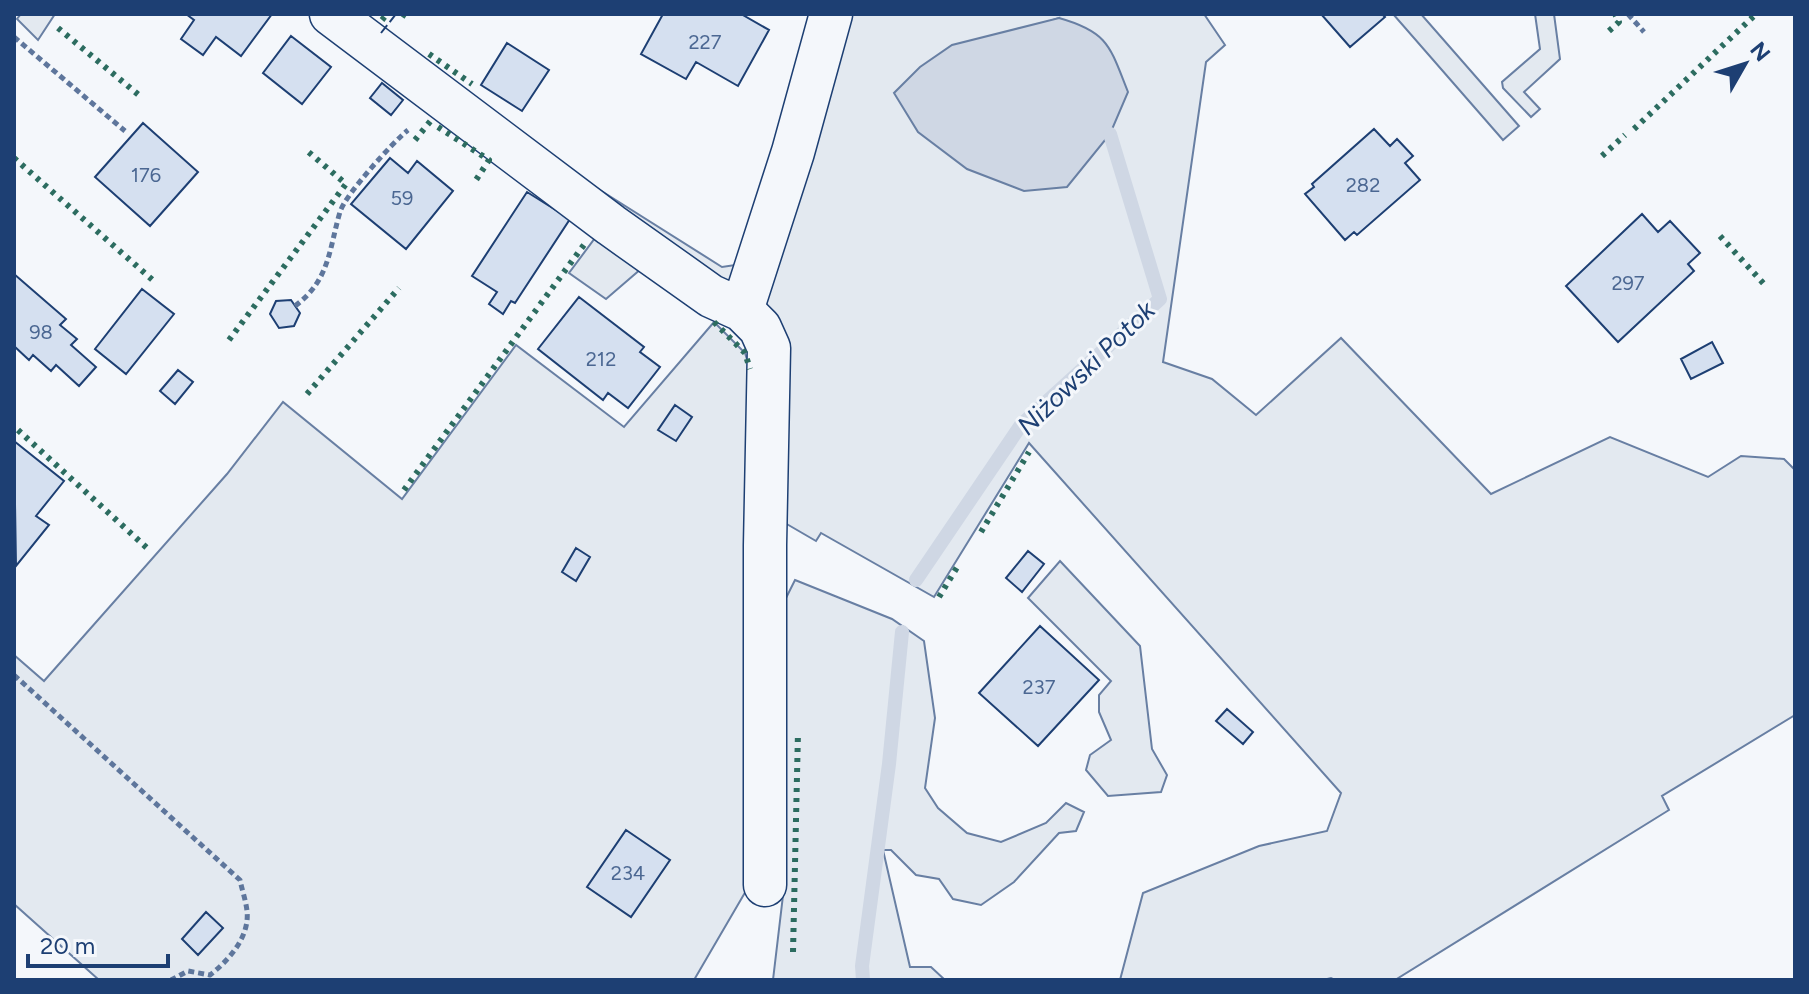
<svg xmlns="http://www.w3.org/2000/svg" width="1809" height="994" font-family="Figtree,sans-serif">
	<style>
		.green { fill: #e3e9f0; stroke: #687fa3; stroke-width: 2; fill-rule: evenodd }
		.water { fill: #cfd7e4; stroke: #687fa3; stroke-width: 2 }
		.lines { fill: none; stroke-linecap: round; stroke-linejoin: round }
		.stream { stroke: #cfd7e4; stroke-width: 14 }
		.building { fill: #d5e0f0; stroke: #1d3f73; stroke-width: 2 }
		.street-casing { stroke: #1d3f73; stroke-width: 45 }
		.path { stroke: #5e769c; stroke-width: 5; stroke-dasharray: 6 4; stroke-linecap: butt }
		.street { stroke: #f4f7fb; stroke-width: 42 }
		.hedge { stroke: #2c6c60; stroke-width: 6; stroke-dasharray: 4 6; stroke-linecap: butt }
		.fence { stroke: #1d3f73; stroke-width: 2; stroke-dasharray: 10 4; stroke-linecap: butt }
		.labels { text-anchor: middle; stroke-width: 6; stroke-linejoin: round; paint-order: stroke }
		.number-label { font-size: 20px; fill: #4b6792 }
		.water-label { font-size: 26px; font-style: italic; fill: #1d3f73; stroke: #f4f7fb }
	</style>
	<rect width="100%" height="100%" fill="#f4f7fb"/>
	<path class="green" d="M21 14H55L38 40 17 19Z
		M851 14H1204L1225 45 1206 62 1163 362 1212 379 1256 415 1341 338 1491 494 1610 437 1708 477 1741 456 1784 459 1795 470V715L1662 796 1669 810 1395 980H1335L1331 978 1323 980H1120L1143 893 1259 846 1327 831 1341 793 1029 443 934 597 821 533 816 541 785 523 766 315 767 298ZM1059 18 1024 191 1029 28Z
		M1393 14H1421L1519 126 1503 140Z
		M1535 14H1554L1560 59 1524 92 1540 109 1531 117 1503 88 1502 82 1540 49Z
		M565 168 722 267 742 264 738 276 726 282Z
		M598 234 642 268 606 299 569 273Z
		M714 322 745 353 756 388 750 884 694 980H99L14 904V655L44 681 227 474 283 402 402 499 516 345 624 427Z
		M1060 561 1140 646 1152 749 1167 775 1161 792 1108 796 1086 770 1090 755 1111 740 1099 712V695L1111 681 1028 598Z
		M795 580 892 619 924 641 935 718 925 788 938 808 967 833 1001 842 1046 823 1066 803 1084 812 1076 831 1059 833 1014 882 981 905 953 899 939 879 916 875 891 850H883L910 967H931L945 980H773L784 887 786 598Z"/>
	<path class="water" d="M1059 18C1109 32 1110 47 1128 92L1110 134 1067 187 1024 191 967 169 918 132 894 93 920 67 952 45Z"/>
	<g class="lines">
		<path class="stream" d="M916 580 1021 425 1160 299 1110 134
			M863 980 862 966 889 764 902 632"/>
	</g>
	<path class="building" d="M186 14H272L241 56 216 37 203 55 181 39 194 20Z
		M663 14H741L769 30 738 86 696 62 686 79 641 54Z
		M1321 14H1382L1385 17 1350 47Z
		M291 36 331 67 302 104 263 73Z
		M507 43 549 70 522 111 481 85Z
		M382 83 403 100 391 115 370 98Z
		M143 123 198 172 150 226 95 177Z
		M1374 129 1390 146 1397 139 1413 156 1405 163 1420 180 1357 235 1354 232 1345 240 1305 194 1314 187 1312 184Z
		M390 158 408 173 417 161 453 191 406 249 351 204Z
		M527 192 570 219 515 303 511 301 503 314 489 304 497 292 472 276Z
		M1642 214 1658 232 1670 221 1700 253 1688 264 1694 271 1618 342 1566 286Z
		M14 274 66 319 60 325 77 339 71 345 96 367 79 386 56 365 51 371 33 355 29 360 14 346Z
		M142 289 174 314 126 374 95 349Z
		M579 297 644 347 640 352 660 367 628 408 608 393 603 400 538 349Z
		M291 300 300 313 294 326 279 328 270 314 276 301Z
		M1712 342 1723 363 1691 379 1681 359Z
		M178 370 193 382 175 404 160 391Z
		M675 405 692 417 676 441 658 430Z
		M14 441 64 481 36 516 49 525 16 566Z
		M576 548 590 557 576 581 562 572Z
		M1028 551 1044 564 1022 592 1006 578Z
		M1040 626 1099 680 1038 746 979 693Z
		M1227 709 1253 732 1243 744 1216 721Z
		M626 830 670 860 631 917 587 887Z
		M206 912 223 928 198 955 182 939Z"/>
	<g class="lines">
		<defs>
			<path id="street" d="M331 14 611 225 711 296 742 310
				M765 885V545L769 348 760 328 742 310 793 152 831 14"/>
		</defs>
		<use href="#street" class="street-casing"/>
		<path class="path" d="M1628 14 1644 32
			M14 37 125 131
			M295 306C330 280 329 249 340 212 345 195 393 142 408 130
			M14 675 240 880C242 890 246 901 247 911 250 937 228 961 210 975L188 971 171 980"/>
		<use href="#street" class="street"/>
		<path class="hedge" d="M402 17 404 14
			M382 20 387 14
			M58 28 140 96
			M1609 31 1619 22 1615 14
			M429 54 472 84
			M438 127 489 160 476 180
			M1634 129 1756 14
			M415 140 433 118
			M1602 156 1625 135
			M14 158 156 283
			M1720 236 1764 284
			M714 322 745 353 750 369
			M229 340 346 184 305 149
			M307 394 399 288
			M18 430 147 548
			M404 490 586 242
			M981 532 1029 452
			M939 597 959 564
			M793 952 798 732"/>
		<path class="fence" d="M381 33 396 14"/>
	</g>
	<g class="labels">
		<g class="number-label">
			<text x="705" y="49">227</text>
			<text x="146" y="182">176</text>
			<text x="1363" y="192">282</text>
			<text x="402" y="205">59</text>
			<text x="1628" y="290">297</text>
			<text x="41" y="339">98</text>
			<text x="601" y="366">212</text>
			<text x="1039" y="694">237</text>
			<text x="628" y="880">234</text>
		</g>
		<g class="water-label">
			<text transform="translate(1086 368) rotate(-44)" y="9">Niżowski Potok</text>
		</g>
	</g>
	<rect width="1809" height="994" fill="none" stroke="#1d3f73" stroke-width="32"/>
	<g transform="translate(1745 64) rotate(51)" stroke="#f4f7fb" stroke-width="6" paint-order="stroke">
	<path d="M0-6L14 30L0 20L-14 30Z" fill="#1d3f73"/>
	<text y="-12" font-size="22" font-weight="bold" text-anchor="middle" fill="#1d3f73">N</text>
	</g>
	<path d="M28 954v12h140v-12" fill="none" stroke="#1d3f73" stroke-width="4"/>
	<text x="40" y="954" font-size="24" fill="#1d3f73" stroke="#f4f7fb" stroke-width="6" paint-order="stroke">20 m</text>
</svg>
